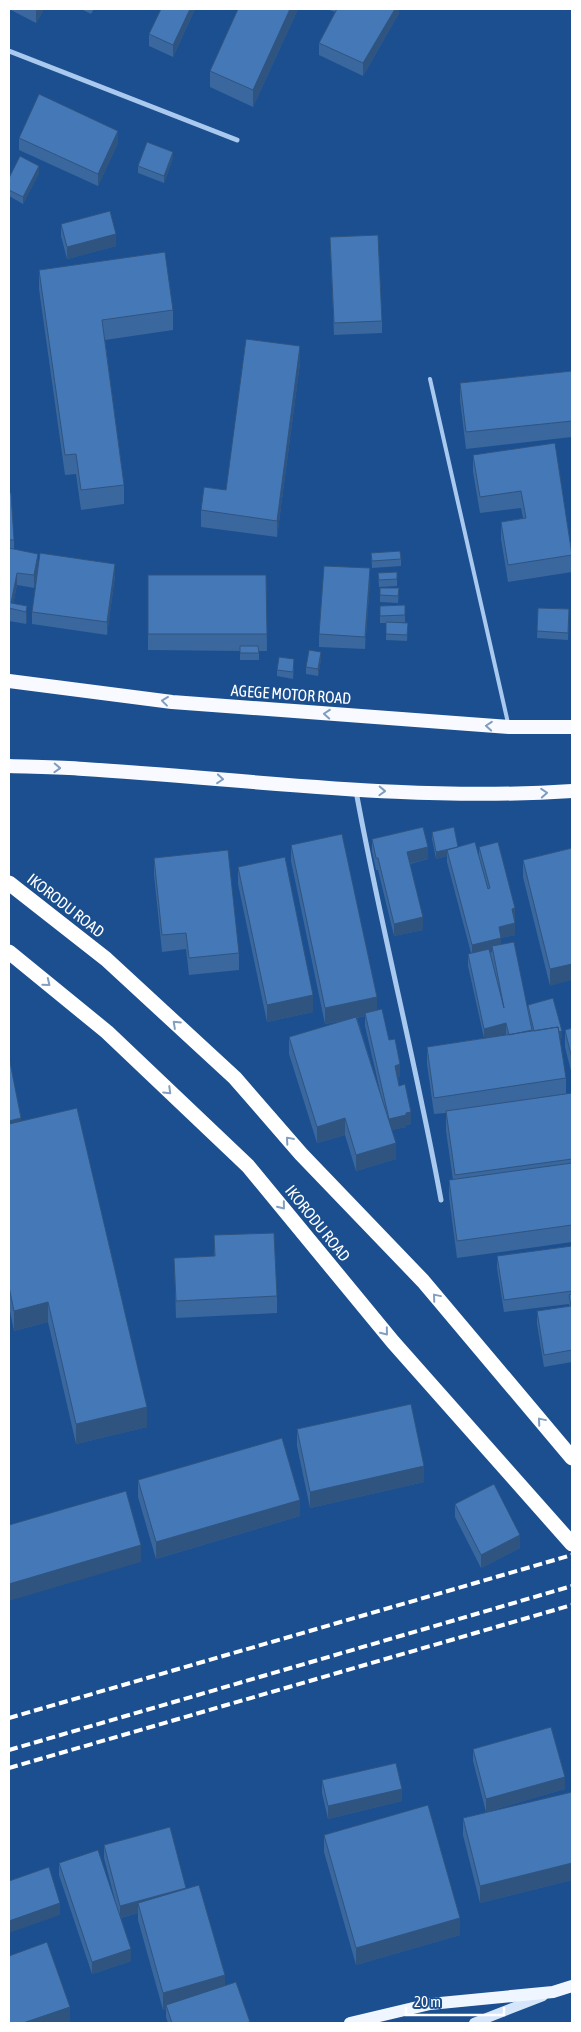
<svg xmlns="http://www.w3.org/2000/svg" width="581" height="2032" font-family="'Asap Condensed',sans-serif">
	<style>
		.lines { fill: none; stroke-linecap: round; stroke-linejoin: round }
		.service { stroke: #a9c9ee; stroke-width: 4 }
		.minor { stroke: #a9c9ee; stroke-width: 5 }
		.secondary { stroke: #d6e6fa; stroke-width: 10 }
		.primary { stroke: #f0f6ff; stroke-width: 12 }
		.trunk { stroke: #f8faff; stroke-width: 14 }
		.motorway { stroke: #fff; stroke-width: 15 }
		.rail { stroke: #fff; stroke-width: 4; stroke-dasharray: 9 4; stroke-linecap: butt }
		.wall { fill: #3a679d; fill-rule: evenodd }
		.shaded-wall { fill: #305480 }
		.building { fill: #4478b7; stroke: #305480 }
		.oneway { stroke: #7e9cc1 }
		.oneway2 { stroke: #829ec1 }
		.labels { text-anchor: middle; stroke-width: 4; stroke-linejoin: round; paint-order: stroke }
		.street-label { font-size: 16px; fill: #fff; stroke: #1b4f8f }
	</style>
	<rect width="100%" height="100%" fill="#1b4f8f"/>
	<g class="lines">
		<path class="service" d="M430 379 508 723"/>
		<path class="minor" d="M9 51 237 140
			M356 791C381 928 416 1063 441 1200"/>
		<path class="secondary" d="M474 2023 543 1996"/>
		<path class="primary" d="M350 2023 430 2004 553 1992 572 1986"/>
		<path class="trunk" d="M9 681 172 702 509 727H572
			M9 766C34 767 59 767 84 769 247 779 409 802 572 791"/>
		<path class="motorway" d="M9 883 106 959 235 1078 301 1154 423 1281 572 1458
			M9 952 107 1032 248 1166 393 1342 572 1544"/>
		<path class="rail" d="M9 1718 572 1555
			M9 1750 572 1586
			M9 1768 572 1605"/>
	</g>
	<path class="wall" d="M9 9H44L36 23Z
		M81 9H94L91 14Z
		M161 9H195L173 57 149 46V34Z
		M238 9H298L253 107 210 87V71Z
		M326 9H399V13L363 76 319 55V43L335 12Z
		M19 138 118 143 98 186 19 150Z
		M173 158 164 183 138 173V166Z
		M39 173 23 204 9 196V178Z
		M61 224 116 246 67 259 61 236Z
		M330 237 382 321V333L334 335Z
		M39 270 173 310V330L105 340 124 485V504L81 510 76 474 65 475 39 289Z
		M300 363 277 537 201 527V510L226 490Z
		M572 371V437L466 449 460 400V383Z
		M555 443 572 555V572L508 582 501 539V522L523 518 521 508 480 513 473 472V455Z
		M9 493 14 540V549L38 565 115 576 107 635 32 624V612L38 570 34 588 17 585 13 604 27 606V619L26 624 9 621Z
		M371 553 401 559V566L372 568Z
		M397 572V586L379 587 378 573Z
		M148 575H266L267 651H259V660H240V651L148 650Z
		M370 581 365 649 319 647V634Z
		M380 588H399L398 603 380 602Z
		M405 605V622L380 623V606Z
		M538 608 569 609 568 640 537 638Z
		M386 622 408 623 407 641 386 640Z
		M321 659 318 676 306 674V667Z
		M294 666 293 679 277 676V670Z
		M432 832 458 847 479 856V847L515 920V935L501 938V944L528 1009V1005L562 1038H560L566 1078V1094L572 1093V1242L457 1258 449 1197V1180H453L446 1131V1113L434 1114 427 1064V1047L484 1038 468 966V954L471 953 447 862V856L436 859 432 839Z
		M372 839 428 859 410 864 423 930 394 936 378 870H376L372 851Z
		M291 845 377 1010 389 1040 400 1077H398L399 1086 411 1124 406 1125V1127L392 1130 396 1159 356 1171 345 1135 317 1143 289 1054V1037L347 1020 325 1024 291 861ZM365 1016V1026L381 1095 357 1018Z
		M572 848 550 986 523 877V860Z
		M154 858 239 953V970L189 975 186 949 162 952 154 875Z
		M238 867 313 1012 267 1022 238 884Z
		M572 1028V1075L565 1047V1030Z
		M9 1057 21 1121 147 1427 76 1444 48 1322 14 1331 9 1306Z
		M214 1235 277 1296V1313L176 1318 174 1258 214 1256Z
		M572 1246V1362L544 1367 537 1324V1311L569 1306V1304L504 1312 497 1268V1256Z
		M297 1429 424 1482 310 1508 297 1446Z
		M138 1480 300 1516 156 1559 138 1497Z
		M455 1504 520 1548 481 1568 455 1517Z
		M473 1749 565 1789 486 1812 473 1761Z
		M322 1780 402 1801 328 1819 322 1793Z
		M572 1792V1880L480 1903 463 1835V1818Z
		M324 1835 460 1935 356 1965 324 1852Z
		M104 1845 186 1889 225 1985 250 2023H168L166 2017V2009L163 2010 138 1920V1913L121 1918 131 1961 92 1974 59 1875V1863L116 1904 104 1858Z"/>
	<path class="shaded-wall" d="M37 9H44L36 23V11Z
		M190 9H195L173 57V45Z
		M290 9H298L253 107V90Z
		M395 9H399V13L363 76V63Z
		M118 131V143L98 186V174Z
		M173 152V158L164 183V176Z
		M39 166V173L23 204V197Z
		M116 234V246L67 259V247Z
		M300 346V363L277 537V521Z
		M38 554V566L34 588V575Z
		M115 564V576L107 635V622Z
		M370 568V581L365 649V637Z
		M17 573V585L12 609 11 603Z
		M27 606V619L26 624V612Z
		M321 652V659L318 676V669Z
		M428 847V859L407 864V852Z
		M447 850V856L436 859V852Z
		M515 908V920L512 921V909Z
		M423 917V930L394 936V924Z
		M515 923V935L501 938V950L492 946V952L472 958V945L499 927Z
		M572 964V980L550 986V969Z
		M313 995V1012L267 1022V1005Z
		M377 997V1013H365V1016L325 1024V1008Z
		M506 1023V1036L484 1041V1029Z
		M562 1031V1038L536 1044V1038Z
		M400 1064V1077L395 1078V1066Z
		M411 1112V1124L406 1125V1127L389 1131V1119Z
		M21 1118V1135L9 1137V1121Z
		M345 1118V1135L317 1143V1127Z
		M396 1143V1159L356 1171V1155Z
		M48 1302V1322L14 1331V1311Z
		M147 1407V1427L76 1444V1424Z
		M424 1466V1482L310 1508V1492Z
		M300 1500V1516L156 1559V1542Z
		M520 1535V1548L481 1568V1555Z
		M141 1545V1562L9 1601V1584Z
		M565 1777V1789L486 1812V1799Z
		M402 1789V1801L328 1819V1806Z
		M572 1863V1880L480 1903V1886Z
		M186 1888V1900L138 1903V1913L120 1918V1906Z
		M60 1903V1915L9 1933V1921Z
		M460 1918V1935L356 1965V1948Z
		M131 1949V1961L92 1974V1962Z
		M225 1975V1992L166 2005V2009L163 2010V1993Z
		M70 2007V2023H23Z"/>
	<path class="building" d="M161 9H190L173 45 149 34Z
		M238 9H290L253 90 210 71Z
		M337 9H395L363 63 319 43Z
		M39 94 118 131 98 174 19 138Z
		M147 142 173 152 164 176 138 166Z
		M20 156 39 166 23 197 9 190V178Z
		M110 211 116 234 67 247 61 224Z
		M378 235 382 321 334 323 330 237Z
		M165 252 173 310 102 320 124 485 81 490 76 454 65 455 39 270Z
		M246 339 300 346 277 521 201 510 204 487 226 490Z
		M572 371V421L466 432 460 383Z
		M555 443 572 555 508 565 501 522 526 518 521 491 480 497 473 455Z
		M9 493H11L14 540H9Z
		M9 548 38 554 34 575 17 573 11 603 27 606 26 612 9 608Z
		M400 551 401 559 372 561 371 553Z
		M40 553 115 564 107 622 32 612Z
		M324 566 370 568 365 637 319 634Z
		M397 572V579L379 580 378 573Z
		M148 575H266L267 634H148Z
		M380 588H399L398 596 380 595Z
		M405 605V615L380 616V606Z
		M538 608 569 609 568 633 537 631Z
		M386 622 408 623 407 635 386 634Z
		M240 646H258L259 653H240Z
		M309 650 321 652 318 669 306 667Z
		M279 657 294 659 293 672 277 670Z
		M423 827 428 847 407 852 423 917 394 924 378 858H376L372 839Z
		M454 827 458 847 436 852 432 832Z
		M342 834 377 997 325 1008 291 845Z
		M475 842 488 889 490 888 479 847 498 842 515 908 512 909 515 923 499 927 501 938 472 945 447 850Z
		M572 848V964L550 969 523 860Z
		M228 850 239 953 189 958 186 933 162 935 154 858Z
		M285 857 313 995 267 1005 238 867Z
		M514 942 532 1030 509 1035 506 1023 484 1029 468 954 489 949 504 1008 492 946Z
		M553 998 562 1031 559 1032 558 1027 534 1031 528 1005Z
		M382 1009 389 1040 395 1039 400 1064 395 1066 399 1086 405 1084 411 1112 406 1113V1115L389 1119 365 1013Z
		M356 1017 396 1143 356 1155 345 1118 317 1127 289 1037Z
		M558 1027 566 1078 434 1098 427 1047Z
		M572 1028V1059L565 1030Z
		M9 1057 21 1118 9 1121Z
		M572 1093V1159L455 1175 446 1111Z
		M77 1108 147 1407 76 1424 48 1302 14 1311 9 1287V1124Z
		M572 1163V1225L457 1241 449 1180Z
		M274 1233 277 1296 176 1301 174 1258 215 1256 214 1235Z
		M572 1246V1291L504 1300 497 1256Z
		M572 1294V1350L544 1355 537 1311 571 1306 569 1295Z
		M411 1404 424 1466 310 1492 297 1429Z
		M282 1438 300 1500 156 1542 138 1480Z
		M494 1484 520 1535 481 1555 455 1504Z
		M126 1491 141 1545 9 1584V1525Z
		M551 1727 565 1777 486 1799 473 1749Z
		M396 1763 402 1789 328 1806 322 1780Z
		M572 1792V1863L480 1886 463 1818Z
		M428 1805 460 1918 356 1948 324 1835Z
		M170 1827 186 1888 120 1906 104 1845Z
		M98 1850 131 1949 92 1962 59 1863Z
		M49 1867 60 1903 9 1921V1881Z
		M199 1885 225 1975 163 1993 138 1903Z
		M47 1942 70 2007 23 2023H9V1956Z
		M236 1982 250 2022 244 2023H172L166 2005Z"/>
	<defs><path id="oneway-chevron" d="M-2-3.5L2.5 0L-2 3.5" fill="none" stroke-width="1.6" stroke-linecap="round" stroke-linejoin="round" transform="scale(1.25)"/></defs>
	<g class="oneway">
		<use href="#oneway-chevron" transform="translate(165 701) rotate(-173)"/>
		<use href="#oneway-chevron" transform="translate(327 714) rotate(-176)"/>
		<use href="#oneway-chevron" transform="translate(489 726) rotate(-176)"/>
		<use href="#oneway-chevron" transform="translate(57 768) rotate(2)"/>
		<use href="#oneway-chevron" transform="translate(220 779) rotate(5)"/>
		<use href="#oneway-chevron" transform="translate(382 791) rotate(2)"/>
		<use href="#oneway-chevron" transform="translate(544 793) rotate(-4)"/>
	</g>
	<g class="oneway2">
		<use href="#oneway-chevron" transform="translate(47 983) rotate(39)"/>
		<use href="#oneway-chevron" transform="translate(176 1024) rotate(-137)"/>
		<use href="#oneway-chevron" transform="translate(168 1091) rotate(44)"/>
		<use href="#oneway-chevron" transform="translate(289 1140) rotate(-131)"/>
		<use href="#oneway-chevron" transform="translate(282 1206) rotate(51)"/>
		<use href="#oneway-chevron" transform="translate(436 1297) rotate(-130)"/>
		<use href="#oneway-chevron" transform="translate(385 1332) rotate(51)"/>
		<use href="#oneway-chevron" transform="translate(541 1421) rotate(-130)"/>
	</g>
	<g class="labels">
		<g class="street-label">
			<text transform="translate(291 694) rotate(4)" y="6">AGEGE MOTOR ROAD</text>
			<text transform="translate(66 905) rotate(38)" y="6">IKORODU ROAD</text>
			<text transform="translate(318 1223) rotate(51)" y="6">IKORODU ROAD</text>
		</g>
	</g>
	<rect width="581" height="2032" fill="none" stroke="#ffffff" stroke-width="20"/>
	<path d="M406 2007v8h98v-8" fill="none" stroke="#ffffff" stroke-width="2.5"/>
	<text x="414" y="2007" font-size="15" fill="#ffffff" stroke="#1b4f8f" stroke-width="4" paint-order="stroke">20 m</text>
</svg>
